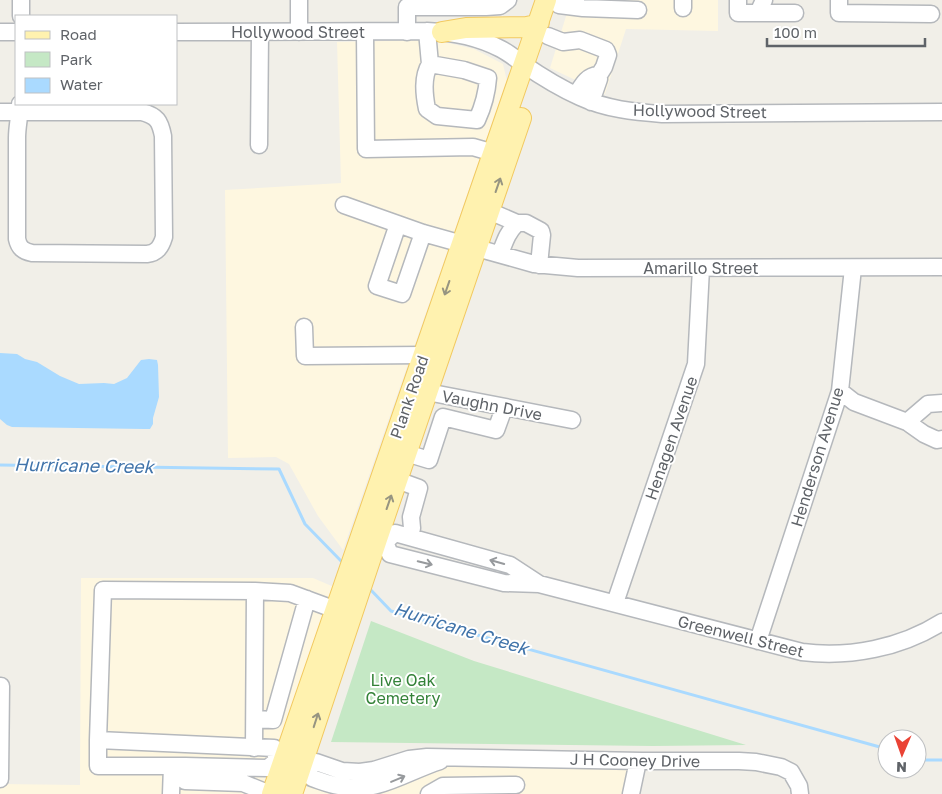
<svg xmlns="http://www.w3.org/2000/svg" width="942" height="794" font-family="'Golos Text',sans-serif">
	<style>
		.commercial { fill: #fef7e0 }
		.green { fill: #c5e8c5 }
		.water { fill: #aadaff }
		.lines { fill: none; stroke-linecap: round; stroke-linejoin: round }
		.stream { stroke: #aadaff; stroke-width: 3 }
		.minor-casing { stroke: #b5b8bc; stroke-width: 19 }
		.major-casing { stroke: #f2c960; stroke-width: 22 }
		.minor { stroke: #fff; stroke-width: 16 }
		.major { stroke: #fff2af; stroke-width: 20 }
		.oneway { stroke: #979581 }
		.oneway2 { stroke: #979a9d }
		.labels { text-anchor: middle; stroke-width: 4; stroke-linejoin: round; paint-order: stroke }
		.street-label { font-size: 16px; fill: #5f6368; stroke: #fff }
		.park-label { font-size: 16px; fill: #348238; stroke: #fff }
		.water-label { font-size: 18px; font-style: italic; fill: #4174aa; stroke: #fff }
	</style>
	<rect width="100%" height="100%" fill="#f1efe8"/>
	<path class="commercial" d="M571 0H718V31L626 29 605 94 550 68Z
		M436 40 474 49 503 64 507 81 343 550 318 516 289 464 276 457 228 458 225 190 341 183 337 42Z
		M81 578H313L334 587 268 794H0V784L80 785Z
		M452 758 632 760 631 794H293L300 774 347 788Z"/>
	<path class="green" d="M371 621 474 661 746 745 653 746 331 742Z"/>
	<path class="water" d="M0 353 17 354 25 359 37 362 60 376 79 384 104 383 114 384 127 378 141 360 149 359 157 360 158 365 159 397 153 418V424L150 429H144L12 427 7 425 0 419Z"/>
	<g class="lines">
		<path class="stream" d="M0 465 279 469 305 524 343 563
			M369 588 391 611 887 749
			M917 758 924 760H942"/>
		<defs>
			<path id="minor" d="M21 0V16
				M299 0V32
				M738 0V13H758
				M764 0 758 13H795
				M839 0V13L931 14
				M559 5 583 8 638 10
				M683 8V0
				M427 31 430 64 464 70 488 78C487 92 483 107 477 120L437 116 427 109C424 94 422 77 430 64
				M0 32H16
				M176 32 427 31C452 32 478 37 501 49 509 53 516 59 523 64 539 75 562 89 580 97 606 109 634 112 662 114L942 112
				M365 32 366 149 473 147 494 153
				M407 32V7H486L500 6 508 0
				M548 36 563 42 580 40 606 50 608 55 604 67 599 75
				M576 95C582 86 586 76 598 75L599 79 591 102
				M0 112H142C157 116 160 121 163 136L164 237C161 247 157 253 147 254L32 253C23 251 19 248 17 239V138C17 126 20 115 20 104
				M259 145 260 32
				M344 205 423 233 534 264 578 268 942 267
				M489 211 517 223
				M398 224 377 286 402 294 423 233
				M500 254C505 241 507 233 517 223H526L541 231 542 235 539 265
				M304 327 305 356 424 355
				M417 390 572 420
				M840 391 854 402 907 422 924 434 937 440 942 439
				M907 422 928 404 942 403
				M406 453 429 460 443 417 496 430 504 408
				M397 480 419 488 411 517 412 528 410 537
				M385 542 390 554 504 583 539 584 802 652C849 658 901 648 942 622
				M385 542 395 533 510 565 539 584
				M615 603 696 364 701 268
				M758 641 840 391 853 268
				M255 719 273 720 307 599
				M98 740 274 748 277 760 268 768 185 766H98Z
				M98 740 103 590 255 591
				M254 748 255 591 290 593 336 610
				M292 764 306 768 316 762 342 771 360 772 374 770 409 759 427 757 642 761H739L756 762 781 767 791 772 799 786 800 794
				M185 766V781L243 783 270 794
				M306 768 312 778C321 781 330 785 339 786 378 794 405 772 440 761
				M0 779 1 686
				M171 794 172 766
				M429 794 443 786 516 785
				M631 794 638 761"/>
			<path id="major" d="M442 32 466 28 527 27 536 25 539 22
				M272 794 546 0
				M292 794 377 539 521 118"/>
		</defs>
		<use href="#minor" class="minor-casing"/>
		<use href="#major" class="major-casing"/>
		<use href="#minor" class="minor"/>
		<use href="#major" class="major"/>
	</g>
	<defs><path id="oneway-shaft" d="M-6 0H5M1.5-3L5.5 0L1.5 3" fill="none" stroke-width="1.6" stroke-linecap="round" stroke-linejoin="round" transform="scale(1.25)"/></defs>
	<g class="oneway">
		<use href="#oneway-shaft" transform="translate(498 185) rotate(-71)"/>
		<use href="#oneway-shaft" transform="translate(447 288) rotate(109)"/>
		<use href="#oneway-shaft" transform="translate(389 502) rotate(-71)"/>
		<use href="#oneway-shaft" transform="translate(316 720) rotate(-72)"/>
	</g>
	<g class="oneway2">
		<use href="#oneway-shaft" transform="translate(497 562) rotate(-164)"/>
		<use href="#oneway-shaft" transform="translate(425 563) rotate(14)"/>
		<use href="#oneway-shaft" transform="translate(398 779) rotate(-23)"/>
	</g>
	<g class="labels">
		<g class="street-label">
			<text x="298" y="38">Hollywood Street</text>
			<text transform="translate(700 111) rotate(1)" y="6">Hollywood Street</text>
			<text x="701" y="274">Amarillo Street</text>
			<text transform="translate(409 397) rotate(-71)" y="6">Plank Road</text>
			<text transform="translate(492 405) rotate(11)" y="6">Vaughn Drive</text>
			<text transform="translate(671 438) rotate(-71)" y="6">Henagen Avenue</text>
			<text transform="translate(817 457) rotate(-73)" y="6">Henderson Avenue</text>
			<text transform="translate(741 636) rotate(14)" y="6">Greenwell Street</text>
			<text transform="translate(635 760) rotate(1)" y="6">J H Cooney Drive</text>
		</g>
		<g class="park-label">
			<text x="403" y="686">Live Oak<tspan x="403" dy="18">Cemetery</tspan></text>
		</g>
		<g class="water-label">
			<text transform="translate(84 466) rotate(1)" y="6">Hurricane Creek</text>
			<text transform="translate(461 629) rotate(17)" y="6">Hurricane Creek</text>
		</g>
	</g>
	<rect x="15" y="15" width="162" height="90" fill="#ffffff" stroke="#bfc1c3"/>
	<rect x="25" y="31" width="25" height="8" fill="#fff2af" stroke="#bfc1c3"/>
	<text x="60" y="40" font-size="15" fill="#5f6368">Road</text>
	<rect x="25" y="52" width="25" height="15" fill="#c5e8c5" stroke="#bfc1c3"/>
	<text x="60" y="65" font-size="15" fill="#5f6368">Park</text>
	<rect x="25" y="78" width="25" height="15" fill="#aadaff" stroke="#bfc1c3"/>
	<text x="60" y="90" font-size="15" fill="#5f6368">Water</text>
	<g transform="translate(902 754) rotate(182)"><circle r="24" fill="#ffffff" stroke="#bfc1c3"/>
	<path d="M0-4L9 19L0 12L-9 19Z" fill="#ea4335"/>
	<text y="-8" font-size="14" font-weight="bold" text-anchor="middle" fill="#5f6368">N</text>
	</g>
	<path d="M767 38v8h158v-8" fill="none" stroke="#5f6368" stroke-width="2.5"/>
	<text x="774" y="38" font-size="15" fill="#5f6368" stroke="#ffffff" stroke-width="4" paint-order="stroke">100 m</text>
</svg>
